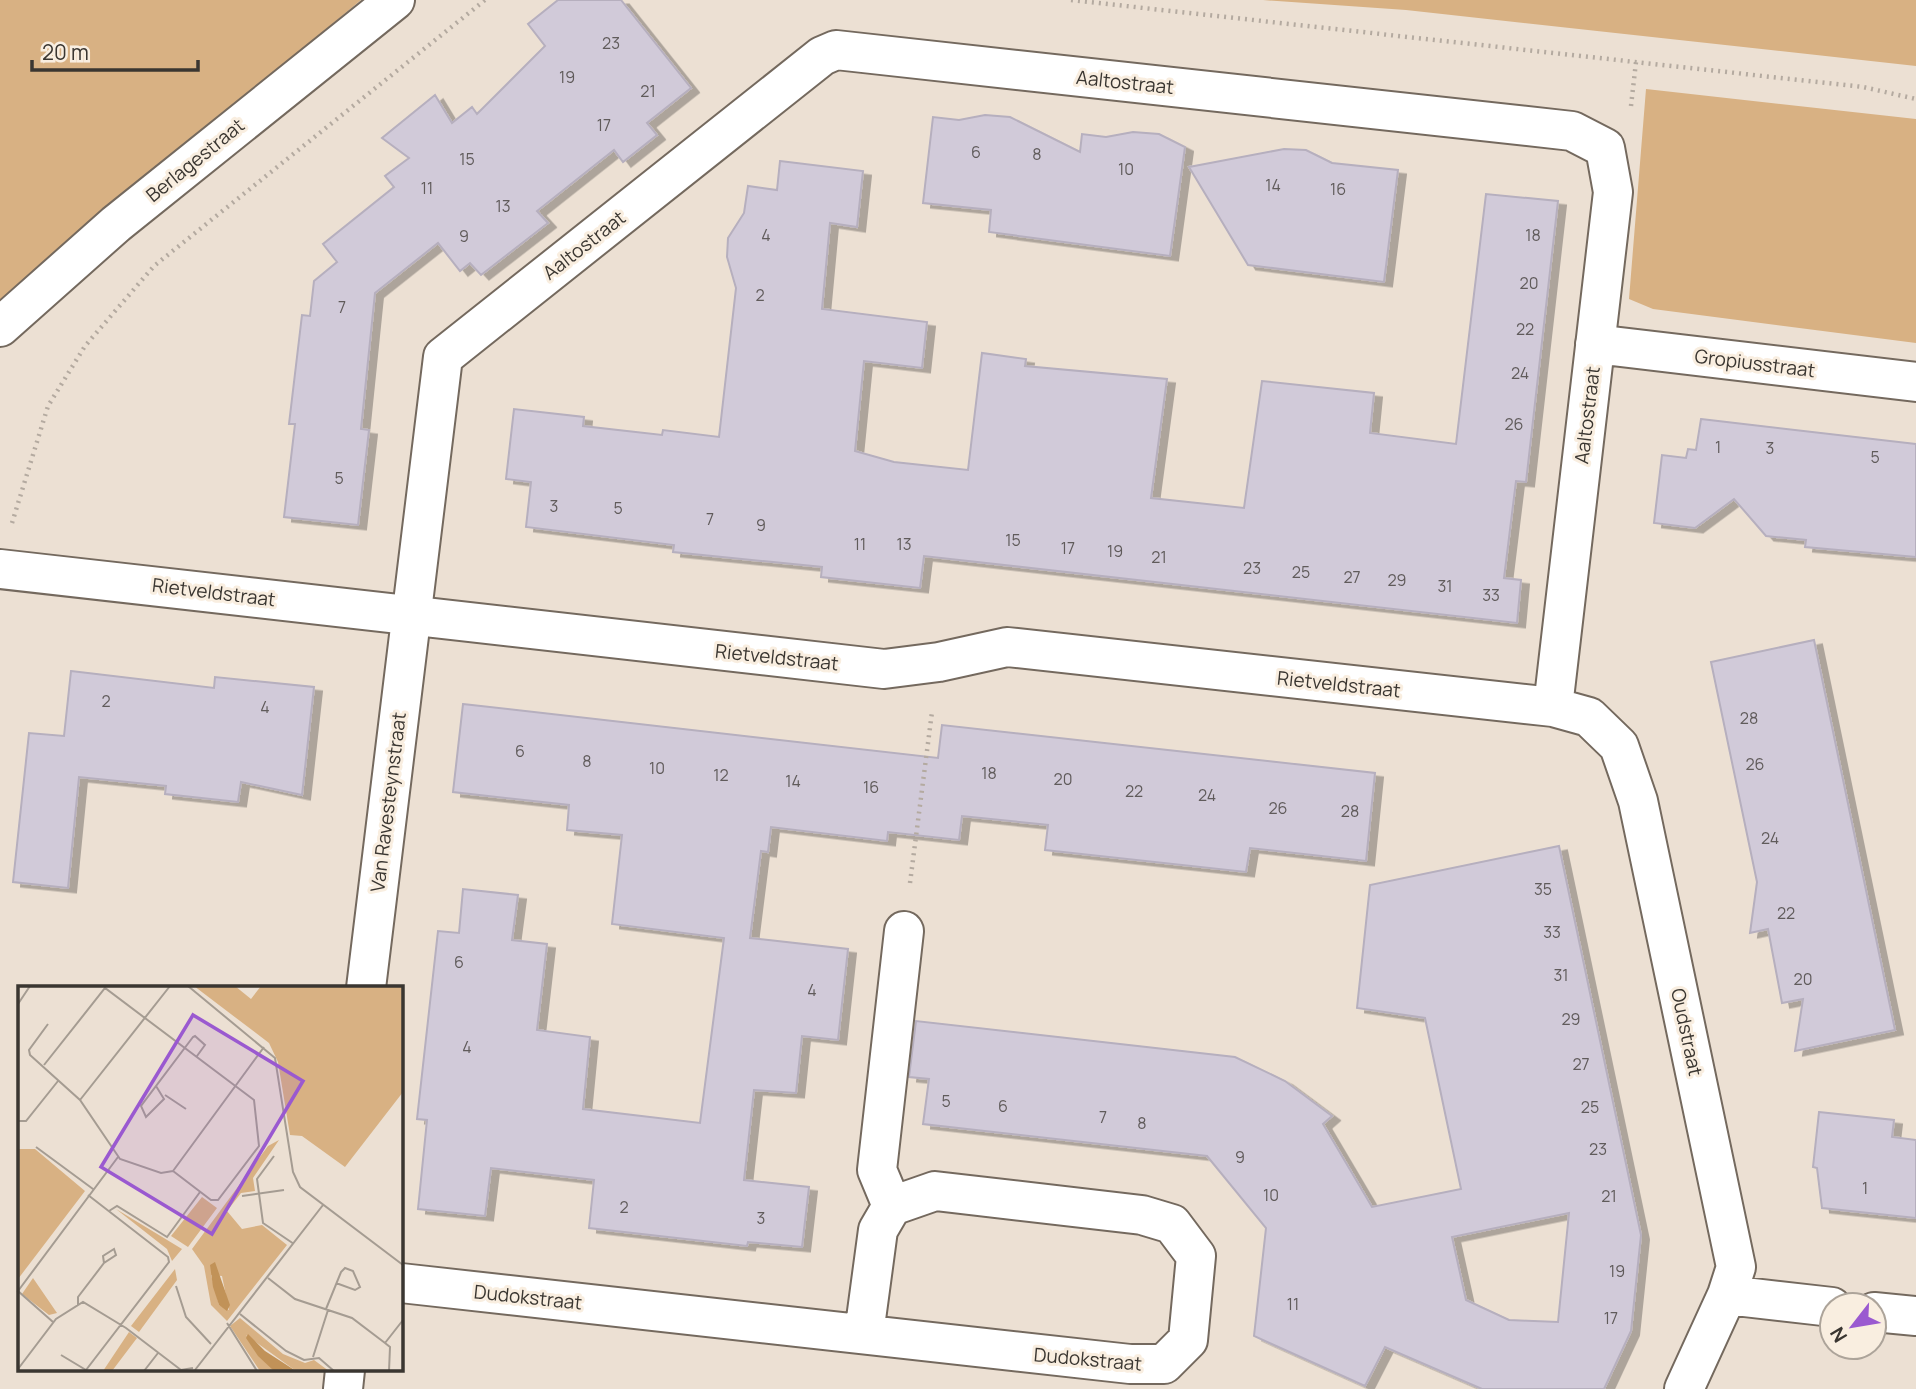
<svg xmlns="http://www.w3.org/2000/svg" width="1916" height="1389" font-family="Manrope,sans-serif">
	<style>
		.green { fill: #d8b183 }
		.building { fill: #d1cad9; stroke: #b6afbe; stroke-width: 2; fill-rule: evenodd; filter: url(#shadow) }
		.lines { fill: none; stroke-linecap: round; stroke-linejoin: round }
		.minor-casing { stroke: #74695e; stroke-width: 42 }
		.path { stroke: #b4aaa0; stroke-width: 4.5; stroke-dasharray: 2 5; stroke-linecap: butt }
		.minor { stroke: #fff; stroke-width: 38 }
		.labels { text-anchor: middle; stroke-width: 6; stroke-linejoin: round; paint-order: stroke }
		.number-label { font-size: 16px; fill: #605b5b }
		.street-label { font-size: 19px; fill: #3a3631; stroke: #f9eee0 }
		.inset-road { fill: none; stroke: #a59c92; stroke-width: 2 }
		.view { fill: #9a59d0; fill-opacity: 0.15; stroke: #9a59d0; stroke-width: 3.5 }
		.inset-edge { fill: none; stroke: #3a3631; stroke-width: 3.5 }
	</style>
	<defs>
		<filter id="shadow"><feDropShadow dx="8" dy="4.5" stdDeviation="0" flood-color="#0004"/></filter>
	</defs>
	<rect width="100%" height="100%" fill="#ece0d3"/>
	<path class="green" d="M0 0H361L0 301Z
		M1263 0H1916V66L1406 10Z
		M1646 89 1916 119V343L1653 309 1629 299Z"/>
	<path class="building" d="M558 0H621L691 88 647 123 657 135 623 162 614 150 537 211 548 223 481 275 470 263 460 271 438 243 375 293 361 429 369 430 358 525 284 517 295 424H289L302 315 310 316 314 281 337 262 323 244 394 187 385 176 409 158 382 138 435 95 452 123 472 107 477 114 545 46 528 24Z
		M985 115 1010 117 1080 152 1082 134 1106 137 1133 132 1159 134 1185 147 1170 256 989 232 991 210 923 203 933 117 959 120Z
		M1284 149 1306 150 1332 163 1398 170 1384 282 1248 265 1189 167Z
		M780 161 863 171 857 227 830 223 822 309 927 322 922 368 864 361 855 451 894 462 968 470 982 353 1026 359 1025 366 1167 379 1151 498 1244 508 1262 381 1374 393 1370 433 1456 444 1486 194 1558 201 1526 482 1516 481 1504 578 1521 580 1517 623 924 556 920 588 821 577 822 567 673 552 674 545 526 527 531 482 506 479 514 409 584 417 583 426 662 435 663 430 719 437 736 288 727 257 728 238 744 213 748 186 777 190Z
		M1701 419 1916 444V557L1805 547 1806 540 1766 536 1734 499 1695 528 1654 523 1662 455 1686 458 1688 449 1696 450Z
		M1814 640 1895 1030 1795 1051 1803 999 1782 1003 1768 929 1750 933 1757 882 1711 662Z
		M71 671 214 688 215 677 314 687 302 795 241 782 238 802 165 794 166 786 79 777 68 888 13 882 29 733 64 736Z
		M463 704 938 758 942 725 1375 773 1366 861 1250 848 1246 872 1054 851 1045 850 1048 825 962 816 959 840 888 832 887 841 771 827 768 852 761 851 750 938 848 949 838 1040 802 1036 796 1093 754 1090 744 1180 809 1187 802 1247 748 1242 747 1246 589 1228 594 1180 491 1168 485 1216 418 1209 427 1120 417 1119 438 931 459 933 463 889 518 895 512 940 547 944 537 1030 590 1037 583 1109 700 1123 724 938 612 924 622 835 567 830 569 805 453 792Z
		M1559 846 1641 1235 1631 1331 1604 1389H1482L1385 1347 1365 1386 1254 1336 1266 1228 1207 1156 923 1124 929 1079 909 1077 916 1021 1235 1057 1285 1081 1332 1116 1323 1124 1372 1207 1461 1189 1425 1018 1357 1008 1370 885ZM1569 1213 1558 1322 1509 1320 1466 1300 1452 1237Z
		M1819 1112 1894 1120 1892 1137 1916 1140V1218L1822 1208 1817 1168 1813 1167Z"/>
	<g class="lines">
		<defs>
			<path id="minor" d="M0 327 116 224 395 0
				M1595 344 1916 382
				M0 569 884 669 939 662 1007 647 1553 707 1589 717 1619 746 1638 801 1736 1267 1727 1295 1684 1389
				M366 988 443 357 822 56 836 50 1572 131 1605 148 1613 192 1553 707
				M892 1206 877 1170 904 931
				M401 1283 1130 1364H1164L1188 1340 1196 1256 1172 1224 1142 1215 935 1191 892 1206 878 1230 864 1334
				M1727 1295 1832 1307
				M1874 1312 1916 1316
				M343 1389 345 1370"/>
		</defs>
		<use href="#minor" class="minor-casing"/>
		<path class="path" d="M1071 0 1863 87 1916 99
			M1631 106 1636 62
			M12 523 48 406 85 346 154 266 485 0
			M910 883 932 712"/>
		<use href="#minor" class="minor"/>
	</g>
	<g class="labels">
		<g class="number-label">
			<text x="611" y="49">23</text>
			<text x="567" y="83">19</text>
			<text x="648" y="97">21</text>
			<text x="604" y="131">17</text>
			<text x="976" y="158">6</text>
			<text x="1037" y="160">8</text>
			<text x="467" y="165">15</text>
			<text x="1126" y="175">10</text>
			<text x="1273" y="191">14</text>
			<text x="427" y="194">11</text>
			<text x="1338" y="195">16</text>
			<text x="503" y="212">13</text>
			<text x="766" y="241">4</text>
			<text x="1533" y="241">18</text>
			<text x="464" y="242">9</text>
			<text x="1529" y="289">20</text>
			<text x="760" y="301">2</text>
			<text x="342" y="313">7</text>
			<text x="1525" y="335">22</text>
			<text x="1520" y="379">24</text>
			<text x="1514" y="430">26</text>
			<text x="1718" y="453">1</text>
			<text x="1770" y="454">3</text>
			<text x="1875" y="463">5</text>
			<text x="339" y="484">5</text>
			<text x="554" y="512">3</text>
			<text x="618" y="514">5</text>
			<text x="710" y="525">7</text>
			<text x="761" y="531">9</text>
			<text x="1013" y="546">15</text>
			<text x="860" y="550">11</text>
			<text x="904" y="550">13</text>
			<text x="1068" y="554">17</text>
			<text x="1115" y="557">19</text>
			<text x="1159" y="563">21</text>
			<text x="1252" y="574">23</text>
			<text x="1301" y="578">25</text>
			<text x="1352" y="583">27</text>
			<text x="1397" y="586">29</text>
			<text x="1445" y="592">31</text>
			<text x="1491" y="601">33</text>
			<text x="106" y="707">2</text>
			<text x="265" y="713">4</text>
			<text x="1749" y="724">28</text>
			<text x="520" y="757">6</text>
			<text x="587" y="767">8</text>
			<text x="1755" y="770">26</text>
			<text x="657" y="774">10</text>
			<text x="989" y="779">18</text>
			<text x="721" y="781">12</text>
			<text x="1063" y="785">20</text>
			<text x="793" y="787">14</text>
			<text x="871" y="793">16</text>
			<text x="1134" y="797">22</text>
			<text x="1207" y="801">24</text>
			<text x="1278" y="814">26</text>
			<text x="1350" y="817">28</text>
			<text x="1770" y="844">24</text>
			<text x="1543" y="895">35</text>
			<text x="1786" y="919">22</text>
			<text x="1552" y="938">33</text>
			<text x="459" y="968">6</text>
			<text x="1561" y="981">31</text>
			<text x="1803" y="985">20</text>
			<text x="812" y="996">4</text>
			<text x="1571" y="1025">29</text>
			<text x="467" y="1053">4</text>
			<text x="1581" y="1070">27</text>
			<text x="946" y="1107">5</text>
			<text x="1003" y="1112">6</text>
			<text x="1590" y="1113">25</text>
			<text x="1103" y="1123">7</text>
			<text x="1142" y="1129">8</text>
			<text x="1598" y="1155">23</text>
			<text x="1240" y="1163">9</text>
			<text x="1865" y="1194">1</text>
			<text x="1271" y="1201">10</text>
			<text x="1609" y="1202">21</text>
			<text x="624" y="1213">2</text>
			<text x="761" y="1224">3</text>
			<text x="1617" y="1277">19</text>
			<text x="1293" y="1310">11</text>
			<text x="1611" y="1324">17</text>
		</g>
		<g class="street-label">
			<text transform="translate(1125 82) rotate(6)" y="7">Aaltostraat</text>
			<text transform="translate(195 160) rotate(-39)" y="7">Berlagestraat</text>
			<text transform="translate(584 245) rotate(-38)" y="7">Aaltostraat</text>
			<text transform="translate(1755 363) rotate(7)" y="7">Gropiusstraat</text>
			<text transform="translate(1587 415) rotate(-83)" y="7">Aaltostraat</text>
			<text transform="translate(214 592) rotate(7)" y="7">Rietveldstraat</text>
			<text transform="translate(777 657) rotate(6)" y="7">Rietveldstraat</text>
			<text transform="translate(1339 684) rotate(6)" y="7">Rietveldstraat</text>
			<text transform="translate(388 802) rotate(-83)" y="7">Van Ravesteynstraat</text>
			<text transform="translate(1687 1032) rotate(78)" y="7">Oudstraat</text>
			<text transform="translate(528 1297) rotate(6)" y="7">Dudokstraat</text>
			<text transform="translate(1088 1359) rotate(5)" y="7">Dudokstraat</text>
		</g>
	</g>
	<g transform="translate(18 986)">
		<rect width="385" height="385" fill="#ece0d3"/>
		<path d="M176 0H217L233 13 243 0H385V106L327 181 284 150 272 149 260 76 251 57ZM261 154 235 192 237 205 223 207 209 225 224 243 244 239 269 259 209 335 193 319 186 280 174 263 250 160ZM193 289 204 290 211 324 201 319ZM0 163H17L67 205 0 293ZM184 211 199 222 170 261 153 250ZM98 223 164 263 154 275 149 263ZM157 283 159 294 121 346 113 340ZM15 292 39 327 31 329 4 308ZM222 332 265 368 287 377 296 374 311 385H278L228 349 256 385H242L212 340ZM111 346 119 352 94 385H85Z" fill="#d8b183" fill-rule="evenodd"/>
		<path d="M197 276 212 319 209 325 201 319 195 301 192 279ZM230 348 247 365 278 385H256L240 370 228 352Z" fill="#c19258"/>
		<path class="inset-road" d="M170 0 257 72 275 186 282 201 385 279M0 18 12 0M30 38 11 64 12 69 62 114 102 173 143 187 155 185M26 79 87 2 236 114 241 160 200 214H193L155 185M138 100 146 113 128 131 123 120 175 51 177 50 187 59 179 70M147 109 168 123M62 114 152 0M0 135H8L40 95M18 161 75 203M256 170 239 193 245 237 276 258M155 185 246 61M224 210 266 204M91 225 99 220 149 251 182 206M250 292 277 313 334 332 367 357 372 361 371 385M158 300 168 331 193 358M60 319V311L86 277 98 269 96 263 85 270 86 277M308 323 323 286 327 282 335 285 342 301 337 304 318 297M222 328 268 365 286 374 301 372 316 385M35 336 0 305 100 171M209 337 239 385M367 357 385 334M43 369 68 384 151 276 150 271 70 209M295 371 310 324M0 383 38 333 65 316 108 342 163 384 175 382M177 384 305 219M126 385 140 367"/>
		<path class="view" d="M175 29 285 95 194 248 83 181Z"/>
		<rect width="385" height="385" class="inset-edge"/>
	</g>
	<g transform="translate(1853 1326) rotate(239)"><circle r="33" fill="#f9eee0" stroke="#ada49a" stroke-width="2"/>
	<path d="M0-5L12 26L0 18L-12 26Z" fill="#9a59d0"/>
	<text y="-10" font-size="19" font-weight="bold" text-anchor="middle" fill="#3a3631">N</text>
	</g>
	<path d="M32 60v10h166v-10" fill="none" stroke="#3a3631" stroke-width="3.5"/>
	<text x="42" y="60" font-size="21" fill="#3a3631" stroke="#f9eee0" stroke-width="5" paint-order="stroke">20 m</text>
</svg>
